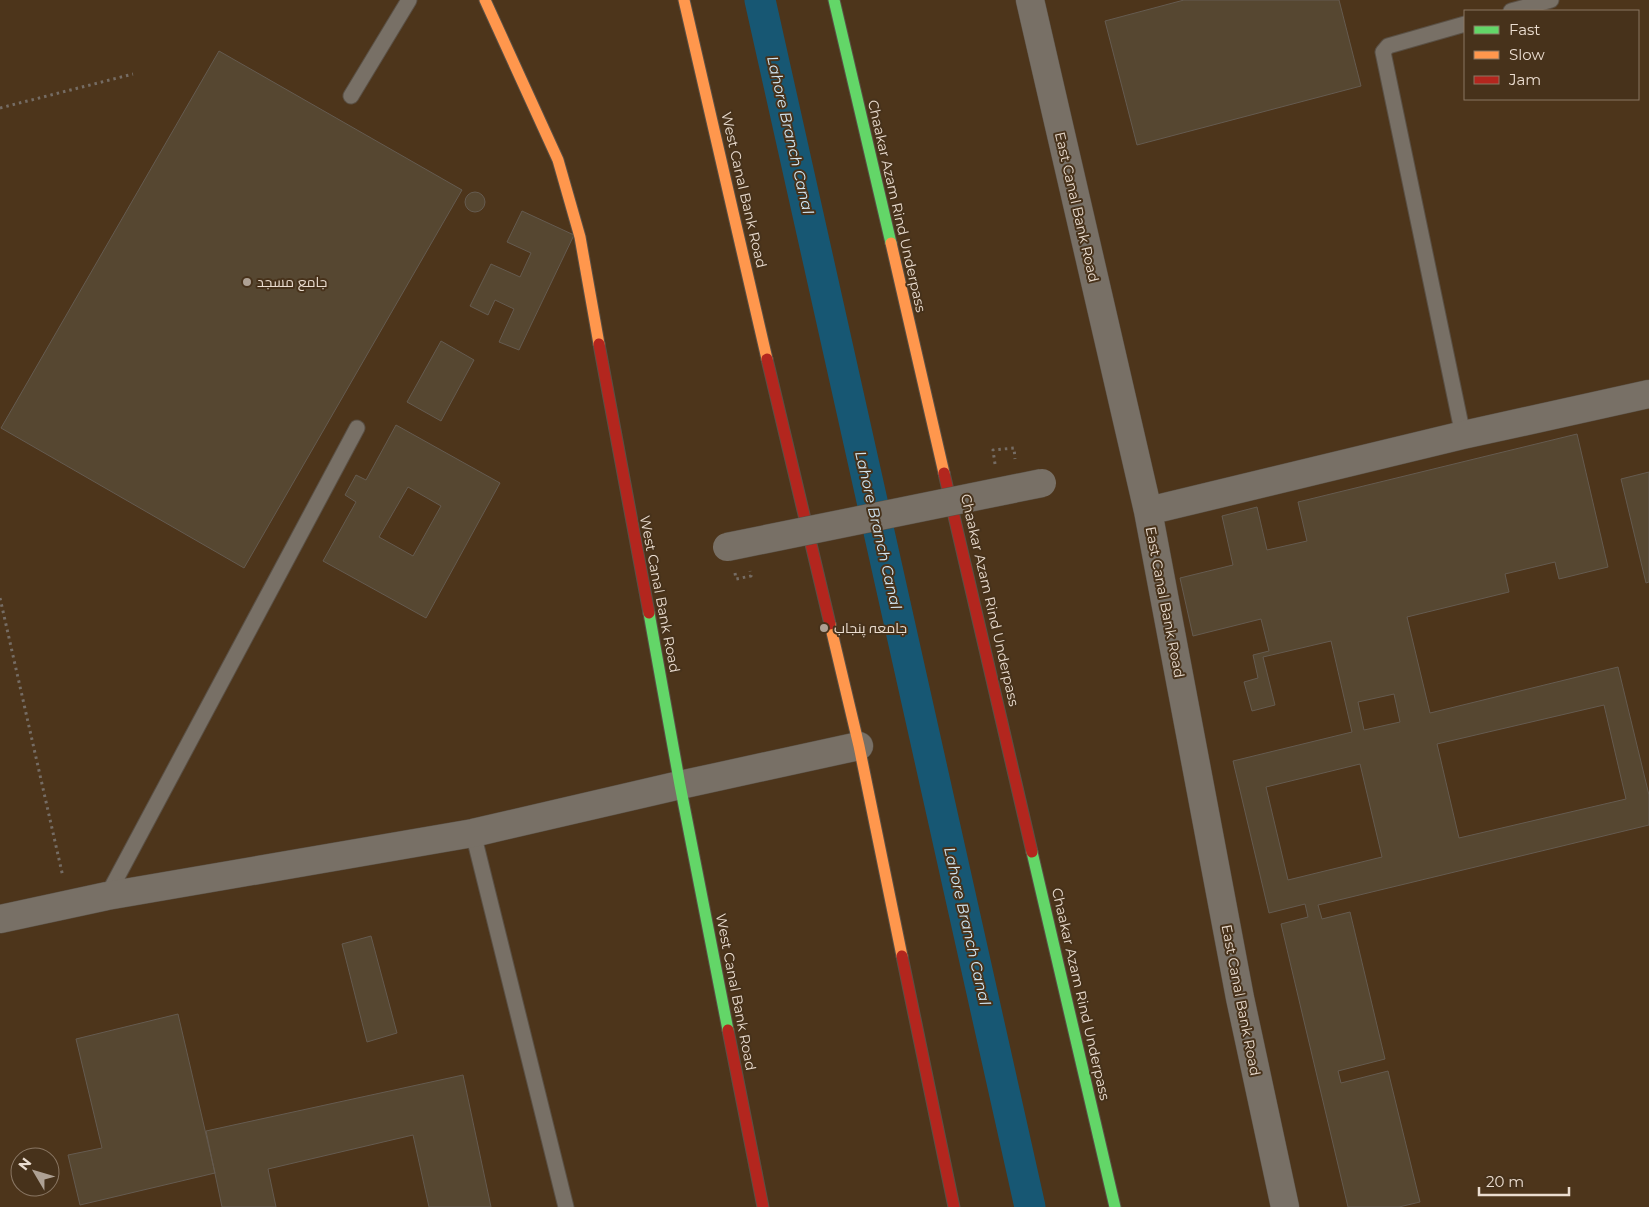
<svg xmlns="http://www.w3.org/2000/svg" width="1649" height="1207" font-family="Montserrat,Cairo,sans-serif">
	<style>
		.built { fill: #4d351b; fill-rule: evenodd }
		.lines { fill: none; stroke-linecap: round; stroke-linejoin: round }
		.canal { stroke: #175773; stroke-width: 31 }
		.building { fill: #564731; stroke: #655b50; fill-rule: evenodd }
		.lane-casing { stroke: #5a5045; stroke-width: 17 }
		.street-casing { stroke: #5a5045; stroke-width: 29 }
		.fast-casing { stroke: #5a5045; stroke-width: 13 }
		.slow-casing { stroke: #5a5045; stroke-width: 13 }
		.jam-casing { stroke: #5a5045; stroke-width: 13 }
		.path { stroke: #756c64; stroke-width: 3; stroke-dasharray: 2.5 4; stroke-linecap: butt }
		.lane { stroke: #787066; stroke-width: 15 }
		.street { stroke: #787066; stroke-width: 28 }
		.fast { stroke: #63d668; stroke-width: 11 }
		.slow { stroke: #ff974d; stroke-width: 11 }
		.jam { stroke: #b3261e; stroke-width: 11 }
		.street-bridge-casing { stroke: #5a5045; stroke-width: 29; stroke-linecap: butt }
		.street-bridge { stroke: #787066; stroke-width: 28 }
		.poi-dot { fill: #aea194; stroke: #47321b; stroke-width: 2 }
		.labels { text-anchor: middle; stroke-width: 4; stroke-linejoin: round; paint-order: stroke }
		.street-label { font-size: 14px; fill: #ebddd0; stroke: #47321b }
		.poi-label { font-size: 14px; fill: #ebddd0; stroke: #47321b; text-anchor: start }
		.water-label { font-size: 15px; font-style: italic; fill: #d1e5f1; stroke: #47321b }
	</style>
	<rect width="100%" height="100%" fill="#3d3125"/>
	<path class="built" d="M0 0H1649V1207H0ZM1465 11H1638V99H1465ZM20 1157H50V1187H20Z"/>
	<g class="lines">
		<path class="canal" d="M760 0 1030 1207"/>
	</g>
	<path class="building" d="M1184 0H1339L1361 86 1137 145 1105 21Z
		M219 51 462 190 244 568 1 428Z
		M465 202a10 10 0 1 1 20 0a10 10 0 1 1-20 0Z
		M522 211 574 235 519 350 499 342 514 309 495 300 488 315 470 306 491 264 520 277 531 253 507 242Z
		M441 341 474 360 441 421 407 402Z
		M396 425 500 483 426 618 323 561 356 502 345 495 356 475 366 480ZM408 487 441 506 413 556 379 537Z
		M1577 434 1608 567 1559 579 1555 562 1505 574 1509 592 1407 617 1430 713 1618 667 1649 795V825L1318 905 1322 919 1350 912 1385 1059 1338 1071 1341 1083 1388 1071 1420 1202 1399 1207H1348L1281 924 1308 917 1305 904 1269 913 1233 761 1352 732 1331 641 1263 657 1275 705 1252 711 1244 682 1258 678 1253 655 1269 651 1261 619 1193 636 1180 578 1233 565 1222 516 1257 507 1267 550 1307 541 1298 502ZM1394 694 1400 722 1364 730 1358 702ZM1604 705 1626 799 1459 838 1437 744ZM1360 764 1382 857 1288 880 1266 787Z
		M1649 472V582L1646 583 1621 479Z
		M371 936 397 1033 367 1042 342 944Z
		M178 1014 215 1173 80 1205 68 1155 102 1148 76 1039Z
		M463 1075 491 1207H429L413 1135 268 1169 276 1207H222L206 1131Z"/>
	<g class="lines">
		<defs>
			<path id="lane" d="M1511 11 1551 0
				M351 96 409 0
				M1463 435 1383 52 1388 46 1465 24
				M473 833 566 1207
				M107 896 357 428"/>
			<path id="street" d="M1030 0 1148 511 1240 998 1285 1207
				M1148 511 1463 435 1649 394
				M0 919 107 896 473 833 680 785 859 746"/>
			<path id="fast" d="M834 0 891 243
				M649 613 680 785 728 1030
				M1032 852 1115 1207"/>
			<path id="slow" d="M485 0 558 160 580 237 599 344
				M684 0 767 359
				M891 243 944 473
				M830 624 859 746 902 956"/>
			<path id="jam" d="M599 344 649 613
				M767 359 830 624
				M944 473 1032 852
				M902 956 954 1207
				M728 1030 763 1207"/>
		</defs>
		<use href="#lane" class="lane-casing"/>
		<use href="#street" class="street-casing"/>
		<use href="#fast" class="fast-casing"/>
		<use href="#slow" class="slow-casing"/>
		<use href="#jam" class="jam-casing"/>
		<path class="path" d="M0 108 133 74
			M995 464 993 450 1014 448 1015 459
			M735 573 736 579 751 576 750 571
			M0 598 63 877"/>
		<use href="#lane" class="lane"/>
		<use href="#street" class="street"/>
		<use href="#fast" class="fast"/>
		<use href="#slow" class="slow"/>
		<use href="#jam" class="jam"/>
		<defs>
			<path id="street-bridge" d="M727 547 1042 483"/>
		</defs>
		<use href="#street-bridge" class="street-bridge-casing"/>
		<use href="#street-bridge" class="street-bridge"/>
	</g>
	<g class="poi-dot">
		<circle cx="247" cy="282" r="5"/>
		<circle cx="824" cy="628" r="5"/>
	</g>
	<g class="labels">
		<g class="street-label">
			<text transform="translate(744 190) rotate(77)" y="5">West Canal Bank Road</text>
			<text transform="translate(897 206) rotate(77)" y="5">Chaakar Azam Rind Underpass</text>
			<text transform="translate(1077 207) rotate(77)" y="5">East Canal Bank Road</text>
			<text transform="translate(660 594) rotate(79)" y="5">West Canal Bank Road</text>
			<text transform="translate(990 600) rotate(77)" y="5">Chaakar Azam Rind Underpass</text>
			<text transform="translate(1165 602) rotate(79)" y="5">East Canal Bank Road</text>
			<text transform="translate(736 992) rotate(79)" y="5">West Canal Bank Road</text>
			<text transform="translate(1081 994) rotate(77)" y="5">Chaakar Azam Rind Underpass</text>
			<text transform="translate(1241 1000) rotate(79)" y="5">East Canal Bank Road</text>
		</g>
		<g class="poi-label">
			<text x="257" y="287">جامع مسجد</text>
			<text x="834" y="633">جامعہ پنجاب</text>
		</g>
		<g class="water-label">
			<text transform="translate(790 135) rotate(77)" y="5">Lahore Branch Canal</text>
			<text transform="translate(878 530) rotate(77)" y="5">Lahore Branch Canal</text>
			<text transform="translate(967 926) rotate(77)" y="5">Lahore Branch Canal</text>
		</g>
	</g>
	<rect x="1464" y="10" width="175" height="90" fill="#47321b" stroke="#897663"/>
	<rect x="1474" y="26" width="25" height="8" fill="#63d668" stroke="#897663"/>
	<text x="1509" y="35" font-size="15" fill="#ebddd0">Fast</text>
	<rect x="1474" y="51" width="25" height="8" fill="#ff974d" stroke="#897663"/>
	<text x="1509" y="60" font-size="15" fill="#ebddd0">Slow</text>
	<rect x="1474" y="76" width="25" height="8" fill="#b3261e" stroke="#897663"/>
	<text x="1509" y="85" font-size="15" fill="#ebddd0">Jam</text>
	<g transform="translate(35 1172) rotate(308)"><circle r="24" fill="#47321b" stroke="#897663"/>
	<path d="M0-4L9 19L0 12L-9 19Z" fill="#aea194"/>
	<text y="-8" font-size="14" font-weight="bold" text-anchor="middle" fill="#ebddd0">N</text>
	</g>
	<path d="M1479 1187v8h90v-8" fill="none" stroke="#ebddd0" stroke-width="2.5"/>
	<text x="1486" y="1187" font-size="15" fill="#ebddd0" stroke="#47321b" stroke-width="4" paint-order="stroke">20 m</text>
</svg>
